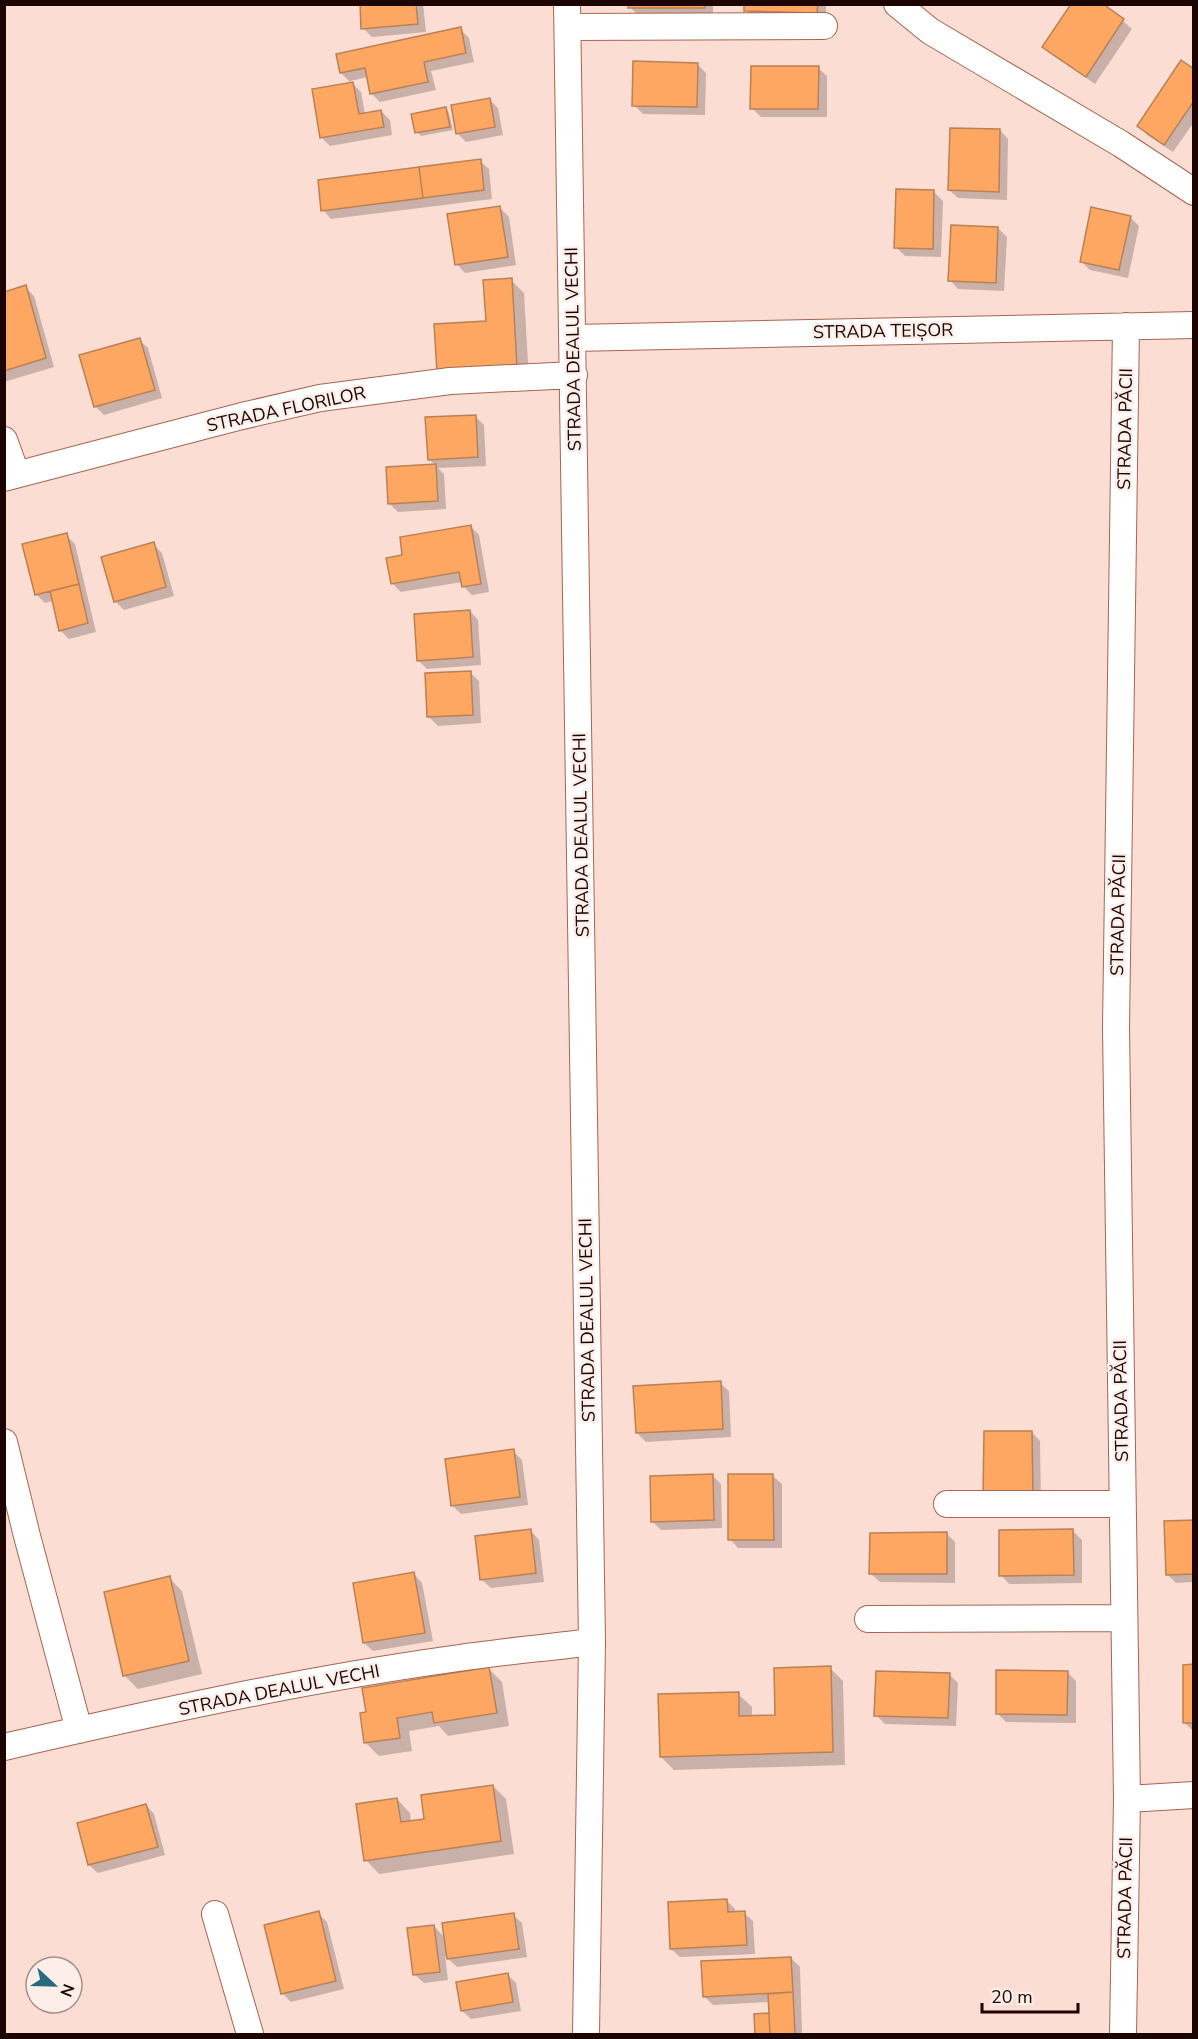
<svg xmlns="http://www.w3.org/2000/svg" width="1198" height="2039" font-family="'Nunito Sans',sans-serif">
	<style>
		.shadow { fill: #0003 }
		.building { fill: #fda762; stroke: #b98155; stroke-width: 1.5 }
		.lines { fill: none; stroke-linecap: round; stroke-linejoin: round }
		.street-casing { stroke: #a76550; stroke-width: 28 }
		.street { stroke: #fff; stroke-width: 26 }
		.labels { text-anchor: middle; stroke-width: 5; stroke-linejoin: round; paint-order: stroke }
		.street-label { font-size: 18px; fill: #1b0401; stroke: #feeee9 }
	</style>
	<rect width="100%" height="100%" fill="#fcddd3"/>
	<path class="shadow" d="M361 4H423L426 32 372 37 363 28Z
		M630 4H713V17L639 16 630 7Z
		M746 4H826V21L754 19 746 10Z
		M1100 4 1123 21 1132 29 1095 84 1052 55 1043 47Z
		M460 29 469 38 474 62 431 71 436 90 380 102 371 93 368 77 350 81 361 92 365 114 381 111 390 120 392 135 330 146 321 137 352 84 341 73Z
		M697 64 706 73 705 115 643 114 634 105Z
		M818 68 827 76V117H761L752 108Z
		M1194 71V122L1173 152 1147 135 1139 126Z
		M489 99 498 108 503 135 466 142 458 134 453 106Z
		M446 109 449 113 453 130 421 136 417 132Z
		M1000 130 1008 139 1007 200 958 198 949 190Z
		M480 161 489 169 492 199 331 219 323 210Z
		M934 192 943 201 941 257 905 256 896 247Z
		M500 208 509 217 516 265 465 273 457 264Z
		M1130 217 1139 226 1128 278 1090 270 1081 261Z
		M998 228 1007 237 1004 291 958 289 950 280Z
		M511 280 524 293 529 380 452 384Z
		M25 287 34 296 54 367 4 382V293Z
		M139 340 148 348 162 398 104 415 95 406Z
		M475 416 484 425 486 466 438 468 444 474 446 509 398 512 389 503 435 465 429 459Z
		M471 527 479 535 489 592 472 595 463 586 462 582 401 592 392 583 404 556Z
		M66 535 75 544 96 632 69 639 60 630 53 601 45 603 36 594Z
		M153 544 162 553 174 596 124 610 115 601Z
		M470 611 478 620 481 665 427 669 418 660Z
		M470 672 479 681 481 723 438 726 429 717Z
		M720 1383 729 1391 731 1437 646 1442 637 1433Z
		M1032 1432 1040 1441 1041 1504H994Z
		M513 1451 522 1460 528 1505 461 1514 452 1505Z
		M712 1475 721 1484 722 1528 661 1530 652 1521Z
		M773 1476 782 1484V1548H738L730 1539Z
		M1194 1521V1582L1176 1583 1167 1574Z
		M531 1531 539 1540 544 1582 491 1588 482 1580Z
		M1073 1531 1082 1540V1583L1009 1584 1001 1575Z
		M947 1534 955 1542V1583L880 1582 871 1574Z
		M414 1574 422 1583 433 1641 373 1651 364 1643Z
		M169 1578 182 1591 202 1674 138 1689 125 1676Z
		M1194 1666V1731H1193L1184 1722Z
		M830 1668 843 1681 845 1765 674 1770 661 1757 738 1694 752 1707V1717H776Z
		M489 1669 502 1682 509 1726 448 1736 439 1726 409 1731 412 1751 379 1756 366 1743 361 1715Z
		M1068 1673 1076 1681V1723L1006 1722 997 1713Z
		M949 1674 958 1683 956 1726 885 1724 876 1715Z
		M493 1786 506 1799 514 1854 379 1874 366 1860 397 1799 410 1813 411 1822 426 1820Z
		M146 1805 154 1814 165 1855 98 1873 89 1865 79 1824Z
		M726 1900 735 1909V1913H744L753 1921 755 1954 680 1957 671 1949Z
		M318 1913 327 1922 344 1989 291 2002 283 1994 266 1926Z
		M513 1915 522 1923 527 1957 457 1967 445 1956 448 1980 424 1983 415 1975 434 1926 445 1938Z
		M791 1958 800 1967 802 2034H757L756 2015H771L770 2002 713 2005 704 1996Z
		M508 1975 516 1983 521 2011 471 2019 462 2011Z"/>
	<path class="building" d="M360 4H416L418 24 361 29Z
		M629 4H705V8H628Z
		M744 4H818L817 13 744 11Z
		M1071 4H1103L1124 19 1086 77 1042 47Z
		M461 27 466 53 424 62 428 82 370 94 365 68 340 73 336 54Z
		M1181 60 1194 69V101L1164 145 1137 126Z
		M633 61 698 63 697 107 632 106Z
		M751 66H819L818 109H750Z
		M353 82 359 114 381 110 384 127 320 138 312 89Z
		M490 98 495 127 456 134 451 105Z
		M446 107 450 127 415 133 411 114Z
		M950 128 1000 129 999 192 948 190Z
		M481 159 484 190 423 198 419 167Z
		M419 167 423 198 321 211 318 180Z
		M896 189 934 190 933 249 894 248Z
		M500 206 508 257 455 265 447 214Z
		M1091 207 1131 216 1119 270 1080 262Z
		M951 225 998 227 996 283 948 281Z
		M512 278 517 367 437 372 434 324 486 321 483 280Z
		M26 285 46 358 4 371V292Z
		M140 338 155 390 94 407 79 355Z
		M476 415 478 457 428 460 425 417Z
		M436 464 438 501 388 504 386 467Z
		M471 525 481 584 462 587 459 572 391 584 386 558 402 555 400 537Z
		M67 533 79 584 35 595 22 544Z
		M154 542 166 587 114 602 101 557Z
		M79 584 88 623 59 631 50 591Z
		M470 610 473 657 417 661 414 614Z
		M471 671 473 715 427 717 425 673Z
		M721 1381 723 1429 636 1433 633 1386Z
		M984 1431H1032L1033 1496H983Z
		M514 1449 520 1497 451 1506 445 1459Z
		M713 1474 714 1520 651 1522 650 1476Z
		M728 1474H773L774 1540H728Z
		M1194 1520V1574L1166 1575 1164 1521Z
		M531 1529 536 1573 480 1580 475 1536Z
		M1073 1529 1074 1575 999 1576V1530Z
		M947 1532V1574H869L870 1533Z
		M414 1572 425 1633 363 1643 353 1583Z
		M170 1576 189 1661 123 1676 104 1592Z
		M1194 1664V1723H1183V1665Z
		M831 1666 833 1752 660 1757 658 1694 739 1692V1716L775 1715 774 1668Z
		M489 1667 497 1713 434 1723 432 1712 397 1718 400 1738 364 1743 360 1713 366 1712 362 1688Z
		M996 1670 1068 1671 1067 1715 996 1714Z
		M876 1671 950 1673 948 1718 874 1716Z
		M493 1785 501 1841 364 1861 356 1804 397 1798 401 1822 424 1819 421 1795Z
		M146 1804 158 1847 88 1865 77 1823Z
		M727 1899 728 1912 745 1911 747 1945 670 1949 668 1902Z
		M319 1911 336 1981 281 1994 264 1925Z
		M514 1913 519 1949 447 1959 442 1923Z
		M434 1925 440 1972 413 1975 407 1928Z
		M791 1957 793 1992 703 1997 701 1961Z
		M508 1973 513 2002 461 2011 456 1982Z
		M793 1992 795 2034H770L768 1994Z
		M769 2013 770 2034H755L754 2014Z"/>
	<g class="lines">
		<defs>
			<path id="street" d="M567 4 592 1642 586 2034
				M897 4 930 31 1121 144 1194 192
				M568 27 824 26
				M573 338 1194 325
				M4 440 16 473
				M4 478 242 416 320 398 450 381 574 375
				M4 1442 27 1536 79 1730
				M947 1504H1122
				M868 1619 1124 1618
				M4 1747C151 1713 302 1680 452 1659 498 1652 545 1648 592 1642
				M1127 1799 1194 1795
				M215 1914 250 2034
				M1123 2034 1127 1799 1116 1028 1126 326"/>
		</defs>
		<use href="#street" class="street-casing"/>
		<use href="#street" class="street"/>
	</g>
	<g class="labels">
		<g class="street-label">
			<text transform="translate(883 331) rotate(-1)" y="6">STRADA TEIȘOR</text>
			<text transform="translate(573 349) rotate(-91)" y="6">STRADA DEALUL VECHI</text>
			<text transform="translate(286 409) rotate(-12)" y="6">STRADA FLORILOR</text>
			<text transform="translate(1125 429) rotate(-89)" y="6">STRADA PĂCII</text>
			<text transform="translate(581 835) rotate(-91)" y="6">STRADA DEALUL VECHI</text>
			<text transform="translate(1118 915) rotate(-89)" y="6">STRADA PĂCII</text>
			<text transform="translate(587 1320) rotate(-91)" y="6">STRADA DEALUL VECHI</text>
			<text transform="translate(1121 1401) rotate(-91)" y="6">STRADA PĂCII</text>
			<text transform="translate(279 1690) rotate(-11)" y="6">STRADA DEALUL VECHI</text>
			<text transform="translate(1125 1898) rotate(-89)" y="6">STRADA PĂCII</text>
		</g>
	</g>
	<rect width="1198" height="2039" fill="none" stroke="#1b0401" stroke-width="12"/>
	<g transform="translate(54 1985) rotate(112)"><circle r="28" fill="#feeee9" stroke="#a3908c" stroke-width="1.5"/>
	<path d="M0-4.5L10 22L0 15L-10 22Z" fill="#276a7c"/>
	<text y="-9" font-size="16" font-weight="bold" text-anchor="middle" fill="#1b0401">N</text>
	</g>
	<path d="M982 2003v9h96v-9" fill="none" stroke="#1b0401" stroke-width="3"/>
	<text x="991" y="2003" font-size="18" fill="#1b0401" stroke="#feeee9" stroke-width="4.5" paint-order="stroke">20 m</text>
</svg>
